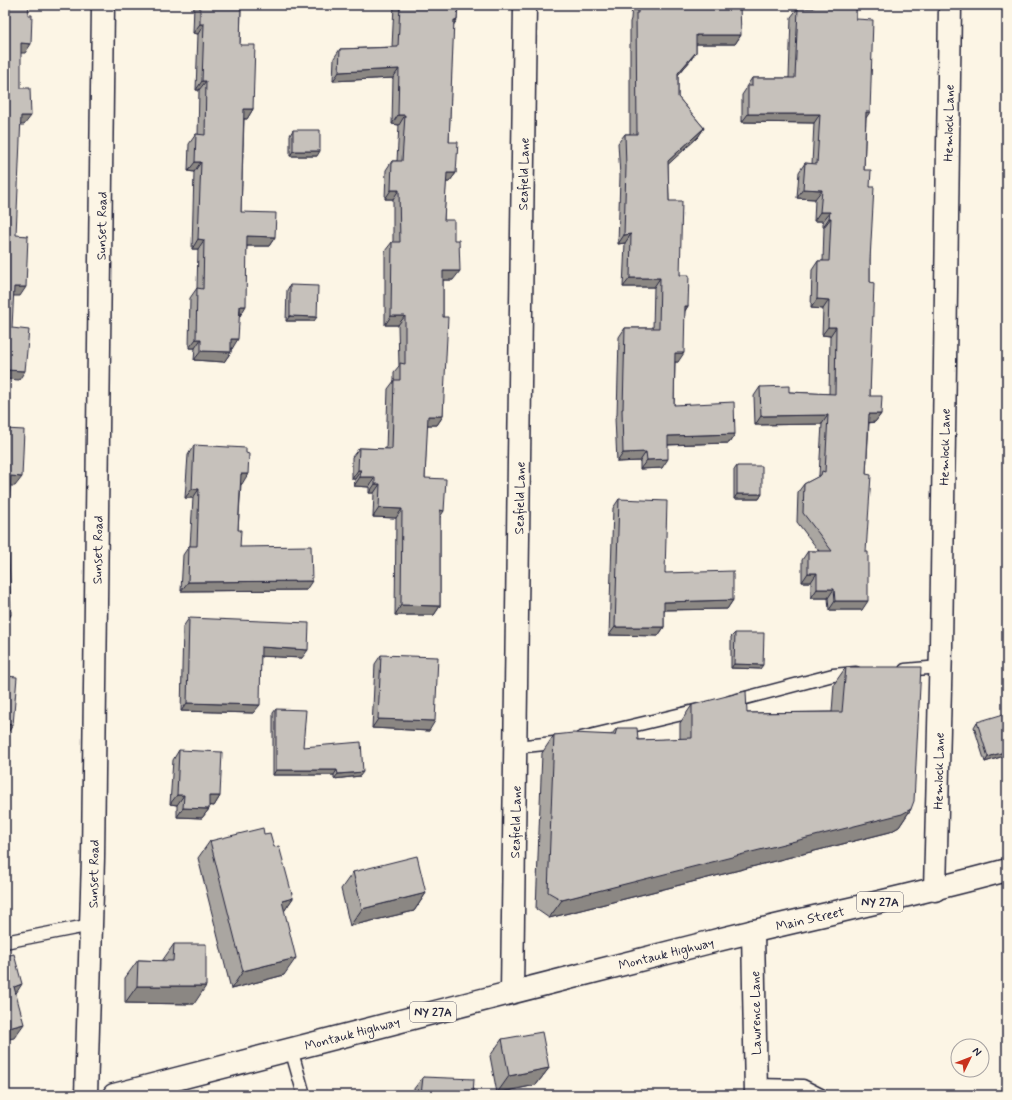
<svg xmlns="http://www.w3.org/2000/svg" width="1012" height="1100" font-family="Mynerve,sans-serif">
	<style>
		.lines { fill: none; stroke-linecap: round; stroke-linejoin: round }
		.service-casing { stroke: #22223b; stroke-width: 15 }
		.minor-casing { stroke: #22223b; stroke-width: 25 }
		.primary-casing { stroke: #22223b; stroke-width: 25 }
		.service { stroke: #fcf5e5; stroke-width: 12 }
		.minor { stroke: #fcf5e5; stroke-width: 22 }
		.primary { stroke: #fcf5e5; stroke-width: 22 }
		.wall { fill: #aaa6a1; stroke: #22223b }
		.shaded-wall { fill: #8b8783; stroke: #22223b }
		.building { fill: #c6c1bb; stroke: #22223b }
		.labels { text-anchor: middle; stroke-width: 3; stroke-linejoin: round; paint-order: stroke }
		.shield { fill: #fcf5e5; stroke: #63616e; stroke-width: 1 }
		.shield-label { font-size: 12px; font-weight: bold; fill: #22223b }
		.street-label { font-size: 13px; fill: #22223b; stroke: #fcf5e5 }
	</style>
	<rect width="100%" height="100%" fill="#fcf5e5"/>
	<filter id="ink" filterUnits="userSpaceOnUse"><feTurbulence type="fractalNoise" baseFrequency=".025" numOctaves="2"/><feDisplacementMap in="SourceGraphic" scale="8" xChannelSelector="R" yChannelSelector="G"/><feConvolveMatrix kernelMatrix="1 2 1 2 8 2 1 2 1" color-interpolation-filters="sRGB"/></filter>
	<g filter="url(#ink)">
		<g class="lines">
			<defs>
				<path id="service" d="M905 670 940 667
					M730 702 833 675 856 673
					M581 738 703 709
					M516 747 563 742
					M5 942 91 925
					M291 1049 304 1095
					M756 1085 803 1086 821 1095"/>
				<path id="minor" d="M935 890 941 647 950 5
					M753 931 756 1095
					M512 992 525 5
					M86 1095 93 858 103 5"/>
				<path id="primary" d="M114 1095C313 1044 511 992 710 942 809 917 909 897 1007 870"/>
			</defs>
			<use href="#service" class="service-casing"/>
			<use href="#minor" class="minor-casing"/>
			<use href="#primary" class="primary-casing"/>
			<use href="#service" class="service"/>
			<use href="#minor" class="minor"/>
			<use href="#primary" class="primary"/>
		</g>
		<path class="wall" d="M194 5H241L240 45 253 109 247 119H244L241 212 275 237 269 246H247L239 316 232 349H231V352L224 362 194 360 195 348H189L190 298 197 288 198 249H192L194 172 188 171 189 144 196 134 198 135 199 90H196L198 34 193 33Z
			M394 5H458L457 20 453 25 449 142 456 173 449 182H446L444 220 453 280H443V416L437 425H427L425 478 440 517V606L434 615H395L396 518 373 517 374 493H369V487L354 486 355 479H352V457L359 448 386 449 388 389 394 381V372L399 366 398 325H385V251L392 242H393V199H385L386 170 392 161H397L399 125 392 124 393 78 333 81 334 58 340 49 392 47Z
			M632 5H685V7L741 35 735 44H696V52L690 61 678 75V97L704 128 698 137 668 164 669 201 680 275 688 306 685 311 678 362H675L674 405 735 434 729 443 668 445 662 468 640 469V461L617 462 615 418 617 415 619 337 625 328H653L654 287H623L625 243 618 244 620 176 618 143 625 134H630V22L631 19Z
			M808 5H856V19L866 118 864 170 870 187V396L881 414 875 422 869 423 866 474 862 610H829L828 598H811V582H802V560L808 551H819L797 522 798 492 804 484 818 477 819 475 822 424 755 425 754 396 760 387 789 392 829 394 830 336 822 335 823 309 811 308 812 270 818 261H823L824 227H823V221H814L815 199 797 198 799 172 805 163 812 164 814 123 742 122V95L746 89V87L752 78H789L791 17 798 8H808Z
			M293 130 317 156H290V135Z
			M290 285 314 321H286L287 290Z
			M194 445 242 484H241L238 530 240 547 306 590 181 591 183 555 189 546H190L193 498H185L188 455Z
			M737 466 762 494 759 499H734V470Z
			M619 499 665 573 733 600 727 609 664 610V627L658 636 609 635 613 508Z
			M189 618 302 658 261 656 253 713 181 711 183 627Z
			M735 633 760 669 731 668V637Z
			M381 655 429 731 372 728 375 664Z
			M846 667 911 809 899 827 890 832 549 918 536 909 542 753 554 735H611L617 728 638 740 680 739V723L692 705 747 713 832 712 834 684Z
			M276 709 303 747 360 776 334 779V775H273V713Z
			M977 722 1007 755 985 762 974 727Z
			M179 750 220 796 214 806 209 805V809L202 818 177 817V805L170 804 173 760Z
			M264 834 274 847 293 898 284 911V975L231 989 198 858 210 841Z
			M353 872 426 893 414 911 350 926 341 889Z
			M174 944 194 1004 125 1003V978L138 960 162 961Z
			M502 1039 549 1068 536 1085 497 1093 490 1056Z
			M423 1077 473 1095H413V1090Z"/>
		<path class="shaded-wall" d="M454 20H457L451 29Z
			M200 24H204L198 34 193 33Z
			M696 35H741L735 44H690Z
			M21 43 31 44 25 53H14Z
			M696 52 690 61 672 82 678 73Z
			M399 69 393 78 333 81 339 72Z
			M202 81H206L199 90H196Z
			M244 109H253L247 119 238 118Z
			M866 112H870L864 121Z
			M748 114H820L814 123 742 122Z
			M398 115H405L399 125 392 124Z
			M21 116H31L24 125H14Z
			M704 128 698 137 662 170 668 161Z
			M293 151H320L317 156H290Z
			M195 162H201L194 172 188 171Z
			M447 173H456L449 182H441Z
			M803 189 822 190 815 199 797 198Z
			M391 190H399L393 199H385Z
			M820 212H830L823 221H814Z
			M829 218H831L824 227H823Z
			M631 234 625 243 618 244 624 235Z
			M247 236 275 237 269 246H241Z
			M198 239 204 240 198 249H192Z
			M443 271H460L453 280H436Z
			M630 278H660L654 287H623Z
			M14 287H26L20 296H8Z
			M817 299 829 300 823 309 811 308Z
			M240 306H246L240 316Z
			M685 306H688L682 315Z
			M290 316 317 317 314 321H286Z
			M391 316H405L398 325H385Z
			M828 327H836L830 336 822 335Z
			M196 339H201L195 348H189Z
			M231 339H238L232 349 225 348Z
			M201 351 231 352 224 362 194 360Z
			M675 353H684L678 362H669Z
			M5 370 25 371 19 380 5 379Z
			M869 414H881L875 422 863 423Z
			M828 415 822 424 755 425 761 416Z
			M428 416H443L437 425H421Z
			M735 434 729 443 661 445 668 436Z
			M646 452 640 461 617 462 623 453Z
			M668 459 662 468 640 469 647 460Z
			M358 470H361L355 479H352Z
			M241 474H248L242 484H235Z
			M11 476 22 477 15 486H5Z
			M360 477H375L369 487 354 486Z
			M375 484H380L374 493H369Z
			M192 489H199L193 498H185Z
			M737 494H762L759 499H734Z
			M379 508 402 509 396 518 373 517Z
			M440 510 444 511 438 520Z
			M808 573H817L811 582H802Z
			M312 581 306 590 181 591 188 582Z
			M817 589H834L828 598H811Z
			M733 600 727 609 658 610 664 602Z
			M835 601H868L862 610H829Z
			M401 605 440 606 434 615H395Z
			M5 615H11L5 624Z
			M615 627H664L658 636 609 635Z
			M261 647 308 650 302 658 255 656Z
			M734 664 763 665 760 669 731 668Z
			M187 703 260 705 253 713 181 711Z
			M378 719 435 721 429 731 372 728Z
			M5 724 13 725 7 734H5Z
			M1007 751V755L985 762 988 757Z
			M276 770H337L334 775H273Z
			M363 772 360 776 334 779 338 774Z
			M177 795H184L177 805 170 804Z
			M209 796H220L214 806 203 805Z
			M183 808 209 809 202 818 177 817Z
			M911 809 899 827 890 832 549 918 562 900Z
			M426 893 414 911 350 926 362 909Z
			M293 898 281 916 282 901Z
			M296 958 284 975 231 989 243 971Z
			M22 984 13 998 14 987Z
			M137 986H206L194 1004 125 1003Z
			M24 1024 14 1038 5 1040V1029Z
			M549 1068 536 1085 497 1093 509 1076Z"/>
		<path class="building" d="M5 5H29L28 15H32L31 44 21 43V88H30L31 116H21L16 235 28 236 26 287H14L12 328 29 330 25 371 5 370Z
			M200 5H241L240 45H255L253 109H244L241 212 276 213 275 237 247 236 246 306H240L238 339H231V352L201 351V339H196L197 288 203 289 204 240 198 239 201 162H195L196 134 205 135 206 81H202L204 24H200Z
			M400 5H458L457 20H454L449 142H458L456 173H447L444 220H454V240H459L460 271H443V317H448L443 416H428L425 478 446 479 444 511 440 510V606L401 605 402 509 379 508 380 484H375V477H360L361 470H358L359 448 392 449 394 380H400V363L405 364V316H391L392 242H400L399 190H391L392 161H402L405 115H398L399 69 339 72 340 49 398 47Z
			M638 5H685V7L740 6 741 35H696V52L678 73V97L704 128 668 161 669 201H682L680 275H689L688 306H685L684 353H675L674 405 734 402 735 434 668 436V459L647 460 646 452 623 453 622 409H623L625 328H659L660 278H630L631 234 624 235 626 167 625 134H637L636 13H638Z
			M814 5H856V19L873 20 870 112H866L864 170H871L870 187H874L870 260V282L874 283 870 396H882L881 414H869L866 474 871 475 866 552H868V601H835L834 589H817V573H808V551H832L803 513 804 484 821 475 822 471 825 472 828 415 761 416 760 387 789 386V392L835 394 836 327H828L829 300 817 299 818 261H829L831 218H829L830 212H820L822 190 803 189 805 163 817 164 820 114H748V86H752V78H795L798 8H814Z
			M293 130H320V151H293Z
			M290 285 318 286 317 317 290 316Z
			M5 429 24 430 22 477 11 476 8 525 11 615H5Z
			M194 445 246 448V453L249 454 248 474H241L238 530H241L240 547 311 546 312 581 188 582 189 546H197L199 489H192Z
			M737 466H762V494H737Z
			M619 499 667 501 665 573 733 571V600L664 602V627H615Z
			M189 618 309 623 308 650 261 647 260 705 187 703Z
			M735 633H764L763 665 734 664Z
			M381 655 438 657 435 721 378 719Z
			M846 667H921L914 801 911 809 902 814 562 900 548 892 554 735 573 733 615 735 617 728H637L638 740 692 738V705L746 691 747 713 842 712Z
			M5 676 17 677 13 725 5 724Z
			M276 709 306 710 303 747 361 742 363 772 338 774 337 770H276Z
			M1007 713V751L988 757 977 722Z
			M179 750 222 752 220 796H209V809L183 808 184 795H177Z
			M263 828 264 834 270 833 274 847 279 846 293 898 282 901 296 958 243 971 210 841Z
			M417 856 426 893 362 909 353 872Z
			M174 944H206V986H137L138 960 173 961Z
			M14 954 22 984 14 987 24 1024 5 1029V956Z
			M542 1032 549 1068 509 1076 502 1039Z
			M423 1077 474 1079 473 1095H421Z"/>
	</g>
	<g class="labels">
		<g class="shield">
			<rect x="857" y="892" width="46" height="20" rx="3"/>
			<rect x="410" y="1002" width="46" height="20" rx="3"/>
		</g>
		<g class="shield-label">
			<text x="880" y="906">NY 27A</text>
			<text x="433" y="1016">NY 27A</text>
		</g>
		<g class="street-label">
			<text transform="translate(948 123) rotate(-89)" y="5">Hemlock Lane</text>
			<text transform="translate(523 174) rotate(-89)" y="5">Seafield Lane</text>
			<text transform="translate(101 226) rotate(-89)" y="5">Sunset Road</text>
			<text transform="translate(944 447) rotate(-89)" y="5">Hemlock Lane</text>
			<text transform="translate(519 498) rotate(-89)" y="5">Seafield Lane</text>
			<text transform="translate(97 550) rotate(-89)" y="5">Sunset Road</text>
			<text transform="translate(938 771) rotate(-89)" y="5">Hemlock Lane</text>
			<text transform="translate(515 822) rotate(-89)" y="5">Seafield Lane</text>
			<text transform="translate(93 874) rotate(-89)" y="5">Sunset Road</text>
			<text transform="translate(810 918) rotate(-13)" y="5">Main Street</text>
			<text transform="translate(666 953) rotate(-14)" y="5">Montauk Highway</text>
			<text transform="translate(755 1013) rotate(-91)" y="5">Lawrence Lane</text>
			<text transform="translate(352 1033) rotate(-15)" y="5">Montauk Highway</text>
		</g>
	</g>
	<rect width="1012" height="1100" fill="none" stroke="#fcf5e5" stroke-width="20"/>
	<rect x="10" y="10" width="992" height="1080" fill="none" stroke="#22223b" stroke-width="1.5" filter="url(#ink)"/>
	<g transform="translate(970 1058) rotate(47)"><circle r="19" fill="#fcf5e5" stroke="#a5a1a1"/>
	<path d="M0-3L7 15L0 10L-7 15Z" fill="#c8321e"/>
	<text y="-6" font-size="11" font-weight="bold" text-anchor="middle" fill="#22223b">N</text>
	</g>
</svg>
